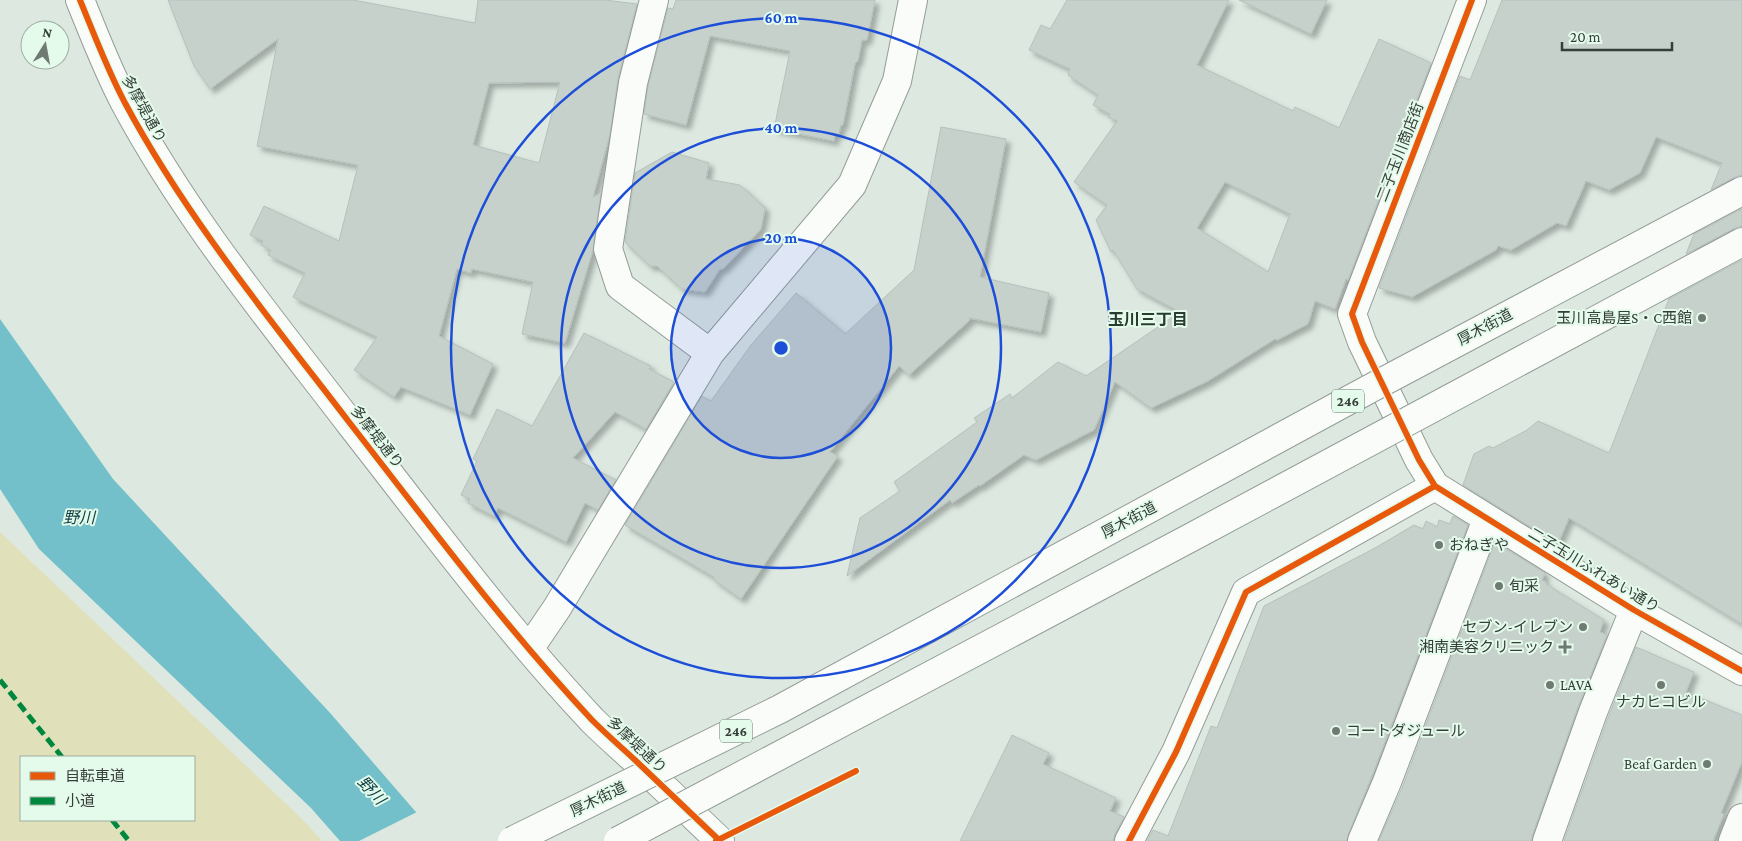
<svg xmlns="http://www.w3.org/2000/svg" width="1742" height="841" font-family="'Crimson Pro','Noto Sans JP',serif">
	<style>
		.green { fill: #e0e1ba; fill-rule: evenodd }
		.water { fill: #73c0ca }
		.pier { fill: #dce8e0 }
		.building { fill: #c6d1cc; stroke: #b6c0bc; fill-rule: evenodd; filter: url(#shadow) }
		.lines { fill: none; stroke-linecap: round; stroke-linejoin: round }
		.minor-casing { stroke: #949d97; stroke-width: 30 }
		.primary-casing { stroke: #949d97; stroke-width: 30 }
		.minor { stroke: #fafcfa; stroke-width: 28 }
		.primary { stroke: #fafcfa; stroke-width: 28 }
		.trunk-bridge-casing { stroke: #949d97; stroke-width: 30; stroke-linecap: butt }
		.trunk-bridge { stroke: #fafcfa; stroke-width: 28 }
		.quiet { stroke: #00873e; stroke-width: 5; stroke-dasharray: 10 5; stroke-linecap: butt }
		.cycleway-casing { stroke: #e4fbeb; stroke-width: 9 }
		.cycleway { stroke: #e8590c; stroke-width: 6 }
		.ring { fill: none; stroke: #1d4ed8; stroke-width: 2.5 }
		.poi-dot { fill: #6f7a73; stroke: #e4fbeb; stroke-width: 2 }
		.labels { text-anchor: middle; stroke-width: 4; stroke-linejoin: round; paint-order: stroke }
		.shield { fill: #e4fbeb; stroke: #6a776e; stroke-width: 1 }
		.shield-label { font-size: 14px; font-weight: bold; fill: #353e38 }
		.street-label { font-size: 15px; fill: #353e38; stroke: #e4fbeb }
		.poi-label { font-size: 15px; fill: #353e38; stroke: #e4fbeb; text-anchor: end }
		.neighbourhood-label { font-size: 16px; font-weight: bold; fill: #2a3c30; stroke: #e4fbeb }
		.water-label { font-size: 16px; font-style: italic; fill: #0b3c44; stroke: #e4fbeb }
		.centre { fill: #1d4ed8; stroke: #e4fbeb; stroke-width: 2.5 }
		.ring-label { font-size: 15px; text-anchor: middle; font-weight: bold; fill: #1d4ed8; stroke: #e4fbeb; stroke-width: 4; stroke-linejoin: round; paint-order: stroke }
	</style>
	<defs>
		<filter id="shadow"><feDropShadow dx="4.5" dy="4.5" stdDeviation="2.5" flood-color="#0004"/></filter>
	</defs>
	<rect width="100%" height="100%" fill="#dce8e0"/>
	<path class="green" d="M0 532 302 819 322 841H0ZM21 757H194V820H21Z"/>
	<path class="water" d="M0 319 113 479 331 714 441 841H340L311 808 39 549 0 489Z"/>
	<path class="pier" d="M419 811 444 841H359Z"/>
	<path class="building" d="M168 0H353L475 23 478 0H605L637 4 618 79 610 134 593 197 601 193 593 250 565 343 522 334 533 282 472 269 471 273 457 269 439 336 493 364 470 415 401 387 394 397 354 370 377 337 293 297 305 273 268 255 271 250 261 245 263 241 250 235 264 206 339 241 358 165 257 146 278 39 210 89 194 66ZM560 82 539 163 473 145 489 83Z
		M676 0H875L867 40H862L858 61 855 63 843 125H841L839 134H835L834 141 774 129 790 51 710 36 686 125 644 114 648 86 668 8 673 9Z
		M1067 0H1229L1197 65 1293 111 1295 107 1339 128 1379 39 1431 63 1348 280 1346 279 1335 309 1315 301 1308 324 1277 340 1275 339 1208 381 1151 408 1115 382 1094 430 1036 460 1024 455 980 486 979 485 952 503 950 500 847 576 860 518 900 491 894 482 977 422 974 418 1010 394 1012 398 1058 362 1086 376 1180 312 1137 289 1113 250 1111 252 1096 220 1107 205 1074 182 1117 121 1108 117 1110 114 1093 105 1098 95 1068 75 1070 69 1029 50 1041 25 1050 29ZM1225 182 1290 214 1268 272 1197 228Z
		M1239 0H1327L1311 34Z
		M1502 0H1742V175L1735 177 1711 190 1722 163 1656 137 1640 173 1609 190 1586 181 1566 226 1557 223 1511 250 1498 246 1496 250 1412 297 1379 288 1460 76 1470 80Z
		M941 127 1006 139 980 277 1049 293 1041 332 969 318 970 320 909 375 899 366 830 452 838 456 741 599 713 579 714 577 625 525 702 396 711 401 751 345 796 293 845 334 914 270Z
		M672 152 709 163 706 179 740 185 765 208 761 229 723 269H720L705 292 682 289 657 266H650L625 242 635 173Z
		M1742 209V226L1735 228 1686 254 1694 234Z
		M1742 260V624L1569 518 1558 544 1463 485 1474 454 1489 446 1493 448 1527 430 1538 421 1609 453 1669 299Z
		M584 333 651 366 649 369 674 382 646 429 615 412 573 458 616 480 598 510 585 503 566 542 498 508 494 516 468 503 470 499 461 495 477 461 473 459 497 409 532 426Z
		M1453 516 1468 525 1372 776 1348 835 1347 841H1147L1153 830 1168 836 1211 726 1217 728 1264 606 1375 548 1414 525 1423 529 1426 521 1437 527 1439 520 1450 524Z
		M1495 542 1545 573 1542 580 1546 582V584L1604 620 1600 632 1607 635 1578 707 1532 836V841H1379L1402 788Z
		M1636 647 1694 672 1686 692 1742 715V762L1721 813 1724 814 1713 841H1564L1608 718Z
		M1012 735 1049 753 1043 764 1116 798 1110 811 1124 817 1115 834 1113 841H960Z"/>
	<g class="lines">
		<defs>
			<path id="minor" d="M654 0 633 83 608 249 620 286 710 353
				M1472 0 1352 314 1362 342 1419 460 1435 486 1634 610 1742 671
				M529 649 557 608 710 353 852 185 897 81 913 0
				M1129 841 1176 752 1246 592 1435 486
				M1362 841 1387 782 1487 519
				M1547 841 1593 712 1634 610
				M1733 841 1742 818"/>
			<path id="primary" d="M80 0C94 34 107 69 125 103 186 217 270 319 349 422 428 523 504 626 592 720 606 734 621 747 635 760 663 787 692 814 720 841"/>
		</defs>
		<use href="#minor" class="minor-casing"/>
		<use href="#primary" class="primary-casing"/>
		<use href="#minor" class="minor"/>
		<use href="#primary" class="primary"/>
		<defs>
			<path id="trunk-bridge" d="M512 841 780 709 1373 387 1742 191
				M618 841 1190 538 1742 242"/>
		</defs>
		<use href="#trunk-bridge" class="trunk-bridge-casing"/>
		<use href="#trunk-bridge" class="trunk-bridge"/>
		<path class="quiet" d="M0 680 62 757
			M112 820 129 841"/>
		<defs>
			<path id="cycleway" d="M80 0C94 34 107 69 125 103 186 217 270 319 349 422 428 523 504 626 592 720 606 734 621 747 635 760 663 787 692 814 720 841
				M1472 0 1352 314 1362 342 1419 460 1435 486 1634 610 1742 671
				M716 841 856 771
				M1129 841 1176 752 1246 592 1435 486"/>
		</defs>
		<use href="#cycleway" class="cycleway-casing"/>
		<use href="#cycleway" class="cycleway"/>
	</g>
	<circle cx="781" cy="348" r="110" fill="#1d4ed8" fill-opacity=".12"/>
	<g class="ring">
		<circle cx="781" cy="348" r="110"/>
		<circle cx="781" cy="348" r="220"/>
		<circle cx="781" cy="348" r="330"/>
	</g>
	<g class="poi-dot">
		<circle cx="1702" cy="318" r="5"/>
		<circle cx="1439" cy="545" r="5"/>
		<circle cx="1499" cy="586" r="5"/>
		<circle cx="1583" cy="627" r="5"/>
		<path d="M1562.5 639.5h5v5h5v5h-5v5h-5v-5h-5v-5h5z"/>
		<circle cx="1550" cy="685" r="5"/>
		<circle cx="1661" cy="685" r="5"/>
		<circle cx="1336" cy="731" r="5"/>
		<circle cx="1707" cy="764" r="5"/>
	</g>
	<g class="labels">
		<g class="shield">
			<rect x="1332" y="389.5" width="32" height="23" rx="4"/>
			<rect x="720" y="719.5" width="32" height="23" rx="4"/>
		</g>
		<g class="shield-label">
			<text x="1348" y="406">246</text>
			<text x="736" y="736">246</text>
		</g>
		<g class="street-label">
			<text transform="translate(144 109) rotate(61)" y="5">多摩堤通り</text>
			<text transform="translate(1400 152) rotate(-69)" y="5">二子玉川商店街</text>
			<text transform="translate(1485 327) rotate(-28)" y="5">厚木街道</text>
			<text transform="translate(377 437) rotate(52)" y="5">多摩堤通り</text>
			<text transform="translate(1129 520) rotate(-28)" y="5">厚木街道</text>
			<text transform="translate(1594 570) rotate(31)" y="5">二子玉川ふれあい通り</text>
			<text transform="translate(637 745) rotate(43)" y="5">多摩堤通り</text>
			<text transform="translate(598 799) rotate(-26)" y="5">厚木街道</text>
		</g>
		<g class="poi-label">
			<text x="1692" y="323">玉川高島屋S・C西館</text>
			<text x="1449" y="550" text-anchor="start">おねぎや</text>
			<text x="1509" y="591" text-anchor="start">旬采</text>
			<text x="1573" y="632">セブン-イレブン</text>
			<text x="1554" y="652">湘南美容クリニック</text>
			<text x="1560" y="690" text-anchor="start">LAVA</text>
			<text x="1661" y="707" text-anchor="middle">ナカヒコビル</text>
			<text x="1346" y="736" text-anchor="start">コートダジュール</text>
			<text x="1697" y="769">Beaf Garden</text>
		</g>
		<g class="neighbourhood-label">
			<text x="1148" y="325">玉川三丁目</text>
		</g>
		<g class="water-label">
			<text x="79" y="523">野川</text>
			<text transform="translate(372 790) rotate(47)" y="6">野川</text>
		</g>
	</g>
	<circle cx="781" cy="348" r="8" class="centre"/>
	<g class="ring-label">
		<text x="781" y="23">60 m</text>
		<text x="781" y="133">40 m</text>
		<text x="781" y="243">20 m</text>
	</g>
	<rect x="20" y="756" width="175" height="65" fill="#e4fbeb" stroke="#9eafa3"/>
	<rect x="30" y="772" width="25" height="8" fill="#e8590c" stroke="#9eafa3"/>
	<text x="65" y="781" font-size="15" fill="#353e38">自転車道</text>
	<rect x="30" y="797" width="25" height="8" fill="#00873e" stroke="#9eafa3"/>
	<text x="65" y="806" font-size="15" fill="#353e38">小道</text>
	<g transform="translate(45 45) rotate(11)"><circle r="24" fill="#e4fbeb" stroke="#9eafa3"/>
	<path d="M0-4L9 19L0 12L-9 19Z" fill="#6f7a73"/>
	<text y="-8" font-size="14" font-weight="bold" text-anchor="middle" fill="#353e38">N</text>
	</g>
	<path d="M1562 42v8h110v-8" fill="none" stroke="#353e38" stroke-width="2.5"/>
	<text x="1570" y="42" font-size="15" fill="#353e38" stroke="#e4fbeb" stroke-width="4" paint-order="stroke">20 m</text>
</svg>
